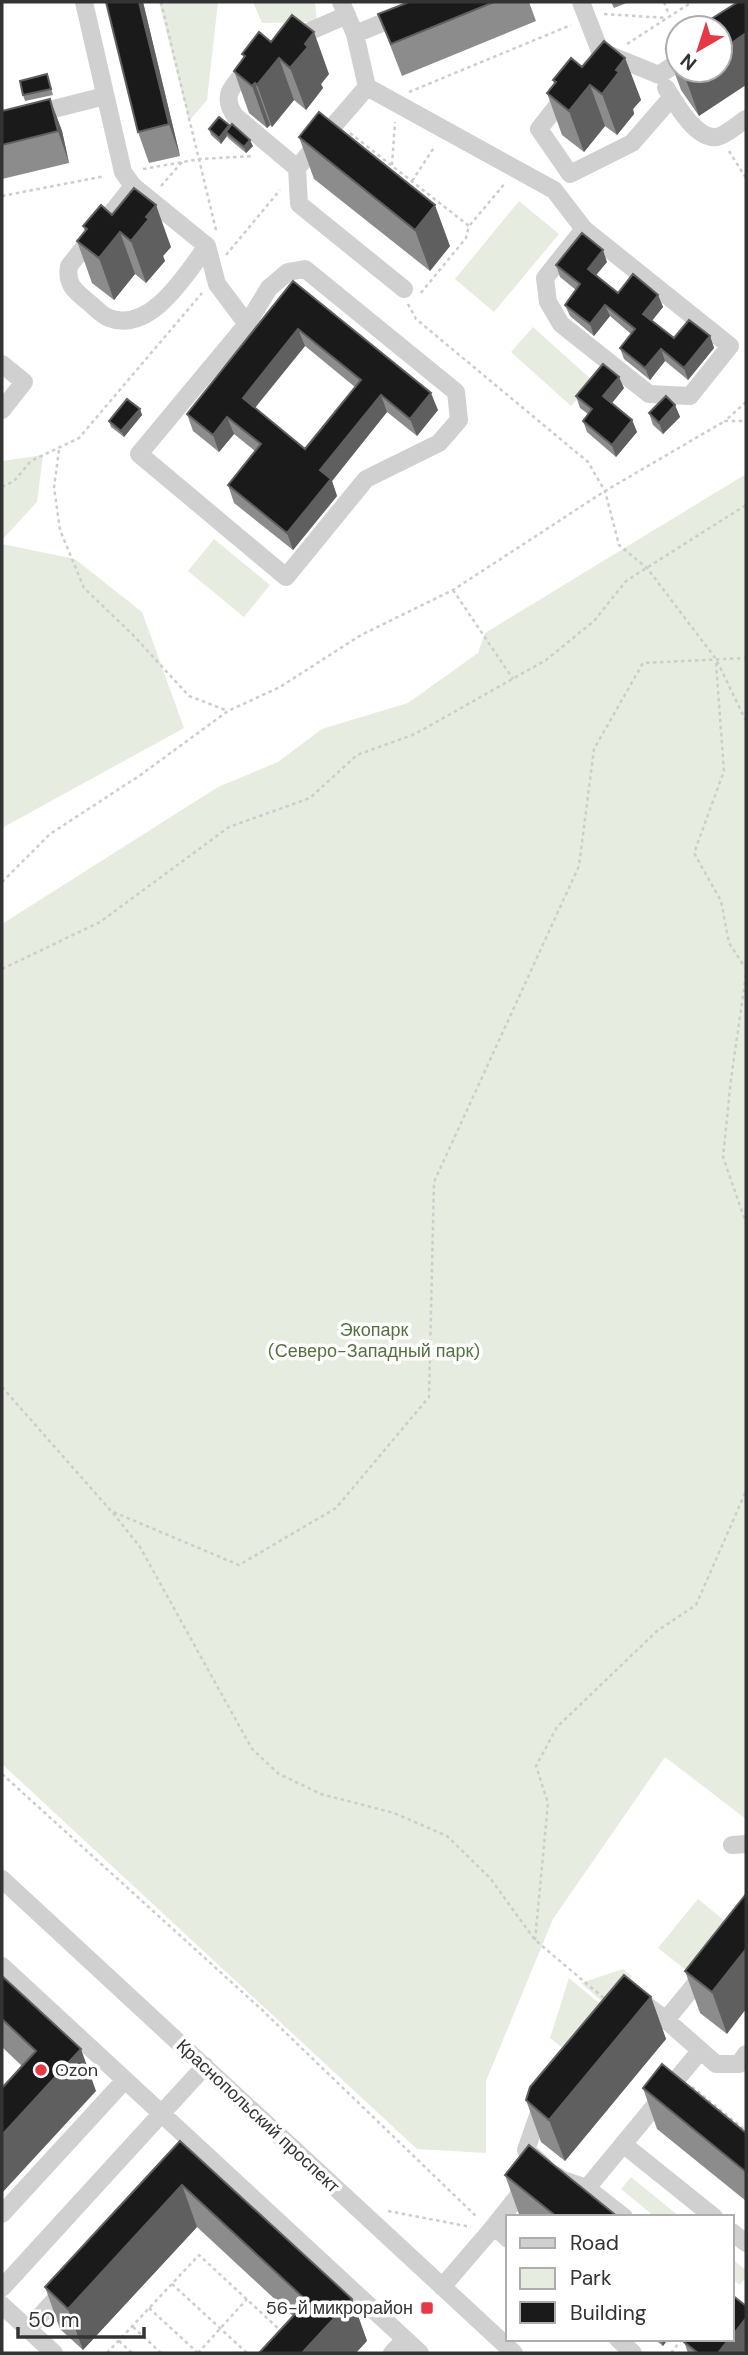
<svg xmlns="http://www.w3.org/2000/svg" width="748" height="2355" font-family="'DM Sans',sans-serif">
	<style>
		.green { fill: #e6ecdf }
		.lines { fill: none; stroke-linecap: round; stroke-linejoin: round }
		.path { stroke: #cdcdcd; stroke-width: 2.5; stroke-dasharray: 3.5 3.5; stroke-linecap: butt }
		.minor { stroke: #d0d0d0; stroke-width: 18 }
		.wall { fill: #8c8c8c; fill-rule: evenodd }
		.shaded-wall { fill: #5f5f5f }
		.building { fill: #1a1a1a; stroke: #5f5f5f; stroke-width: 2; fill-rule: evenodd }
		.poi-dot { fill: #e63946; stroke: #fff; stroke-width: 2.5 }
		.labels { text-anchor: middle; stroke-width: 7; stroke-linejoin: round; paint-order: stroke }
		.park-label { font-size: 18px; fill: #56703f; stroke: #fff }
		.poi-label { font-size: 18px; fill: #333; stroke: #fff; text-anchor: start }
		.street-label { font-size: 18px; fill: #333; stroke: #fff }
	</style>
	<rect width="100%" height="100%" fill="#fff"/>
	<path class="green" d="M159 2H218L207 100 189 121Z
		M253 2H315L317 22 262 23Z
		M519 201 559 234 494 312 455 279Z
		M533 327 594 382 571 406 511 352Z
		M43 455 37 502 2 540V461Z
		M746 474V1819L665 1757 553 1919 486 2081V2153L417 2149 2 1764V924L218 787 278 762 322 729 408 703 478 653 485 633Z
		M214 539 270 585 244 617 188 571Z
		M2 544 75 559 142 612 184 728 2 828Z
		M698 1899 725 1921 686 1970 658 1948Z
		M623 1969 632 1976 607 2006 581 1983Z
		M569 1978 605 2008 569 2053 550 2038Z
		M631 2177 680 2217H655L621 2189Z
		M732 2259 746 2270V2277L740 2285 732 2279Z"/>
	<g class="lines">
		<path class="path" d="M161 2 216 230
			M664 2 669 15
			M604 14 667 18
			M627 44 692 2
			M409 92 571 25
			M350 133 469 226 466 238 420 294
			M729 151 746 178
			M392 165 395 122
			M143 169 200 159 254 156
			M412 181 435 146
			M161 186 182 162
			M2 196 105 176
			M470 225 506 182
			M226 255 280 190
			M408 304 416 319 588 462 605 491 619 545 647 568 716 659 746 721
			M746 402 725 421H746
			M59 450 54 487 60 530 84 588 133 635 189 696 228 711
			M2 487 14 481 31 461 79 438 202 293
			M453 590 513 679
			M716 663 724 771 694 853 721 901 729 943 746 969
			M2 882 50 834 139 776 228 711 280 687 361 635 453 590 605 491 725 421
			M2 969 100 922 229 827 310 798 357 755 415 734 546 660 594 621 626 581 746 505
			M746 975 731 1079 723 1157 746 1223
			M2 1387 111 1511 239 1565 336 1508 429 1397 434 1182 579 866 594 749 643 663 746 658
			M113 1513 140 1547 252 1749 279 1774 321 1794 394 1813 447 1836 490 1878 535 1940 606 2000
			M2 1774 261 2009 478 2218
			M535 1940 548 1803 536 1766 557 1727 657 1631 696 1605 746 1491
			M692 2087 746 2131
			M388 2211 471 2227
			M172 2284 247 2353
			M149 2308 198 2353
			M133 2327 161 2353
			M119 2341 132 2353
			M107 2353 199 2255 281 2331
			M198 2353 247 2299
			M671 2353 682 2339"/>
		<path class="minor" d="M84 2 123 172 133 186 207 246 217 284 247 324
			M581 2 600 51 659 75 678 62
			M355 34 434 2
			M292 39 347 15
			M252 65C236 83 219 93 235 116L297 168 299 204 404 289
			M367 87 554 190 584 229 730 346 690 396 649 394 561 324 548 302 545 278 584 229
			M666 88C676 104 696 140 717 137 726 135 738 124 746 119
			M568 92 539 129 570 174 632 143 672 97
			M2 122 105 96
			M297 168 367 87 355 34 341 2
			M133 186 69 266C66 284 74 290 87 301 94 306 101 315 109 318 151 334 186 274 207 246
			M305 269 456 392 459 420 439 443 366 479 286 577 139 454 247 324 269 288 288 272Z
			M2 364 24 382 2 410
			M732 1845 746 1844
			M2 1879 514 2353
			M2 1966 405 2339 392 2353
			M638 1999 666 2020 716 2064H739L746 2054
			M666 2020 706 1971
			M623 2144 714 2217
			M557 2176 563 2180 587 2188 700 2051
			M587 2188 624 2217
			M2 2214 125 2080
			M494 2226 508 2239
			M732 2232 746 2243
			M442 2287 491 2230 543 2165 526 2150 539 2113 546 2104
			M2 2288 205 2066
			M2 2305 54 2353
			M28 2329 66 2288
			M405 2339 420 2353
			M618 2339 633 2353"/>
	</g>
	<path class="wall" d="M143 2 180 156 149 163 138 132Z
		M409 2H529L536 21 402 76 378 14Z
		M611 2H629L614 8Z
		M678 41V70H720L699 116 681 90 666 49Z
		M271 42 329 74 321 84 323 88 306 110 294 100 272 127 270 125 267 128 249 113 234 71 244 58 242 54Z
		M625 58 641 100 633 109 634 114 617 135 605 126 584 152 562 135 547 93 554 84 553 80 582 67Z
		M47 74 53 95 25 101 23 95Z
		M50 99 62 131 69 163 2 179V111Z
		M230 127 253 146 246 153 228 138 227 136 221 144 211 135 209 129Z
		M299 137 450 246 430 271 314 179Z
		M112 215 171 247 163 256 165 261 146 283 135 274 114 300 92 283 77 241 85 231 83 226Z
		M607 262 596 275 618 293 658 295 663 307 652 320 674 338 710 336 714 348 688 380 665 361 650 380 624 359 620 348 631 334 610 316 594 336 570 316 565 305 576 290 560 277 556 265Z
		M293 281 438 410 417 436 387 412 332 481 337 496 293 550 234 503 228 485 255 451 234 434 219 452 193 431 187 414ZM305 346 355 387 305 449 255 408Z
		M624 388 612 403 632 420 637 432 616 457 587 432 583 421 588 414 580 408 576 396Z
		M675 405 680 417 663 434 653 425 649 413Z
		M140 409 142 415 124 437 111 427 109 421Z
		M746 1894 727 2034 700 2013 685 1971Z
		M2 1976 96 2091 22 2066 2 2047Z
		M651 1997 666 2039 565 2161 541 2142 526 2100Z
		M643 2088 746 2133V2201L657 2129Z
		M180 2141 352 2299 367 2341 293 2316 197 2227 83 2350 60 2329 45 2287Z
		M505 2175 618 2217H520Z
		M654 2339H668L663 2346Z
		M684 2342 746 2353H688Z"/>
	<path class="shaded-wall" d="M139 2H143L180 156 169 124Z
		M314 32 329 74 321 84 323 88 306 110 290 68 305 44Z
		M746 33V85L699 116 684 74 690 70H720V51Z
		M279 58 294 100 272 127 257 85Z
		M625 58 641 100 633 109 634 114 617 135 602 94 616 70Z
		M255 83 270 125 267 128 252 86Z
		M590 85 605 126 584 152 569 111Z
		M50 99 62 131 69 163 58 131Z
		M229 125 231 131 226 132 227 136 221 144 219 138Z
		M250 140 253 146 246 153 244 147Z
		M156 205 171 247 163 256 165 261 146 283 131 241 146 217Z
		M435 205 450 246 430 271 415 230Z
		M120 232 135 274 114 300 99 258Z
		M603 250 607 262 592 280 588 269Z
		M658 295 663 307 648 326 643 314Z
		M605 305 610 316 594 336 590 324Z
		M298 329 305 346 249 415 243 398Z
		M710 336 714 348 688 380 684 368Z
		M661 349 665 361 650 380 645 368Z
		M619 377 624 388 608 408 603 396Z
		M431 393 438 410 417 436 410 419Z
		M381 395 387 412 332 481 337 496 293 550 287 533 320 470Z
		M675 405 680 417 663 434 659 423Z
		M140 409 142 415 124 437 121 431Z
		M227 417 234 434 219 452 213 435Z
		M632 420 637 432 616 457 612 445Z
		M746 1949V2009L727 2034 712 1992Z
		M651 1997 666 2039 565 2161 549 2120Z
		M81 2049 96 2091 2 2193V2135Z
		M182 2185 197 2227 83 2350 68 2309Z
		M352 2299 367 2341 356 2353H302Z
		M746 2318V2353H718L729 2339H732V2336Z
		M660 2339H668L663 2346Z"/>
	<path class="building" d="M106 2H139L169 124 138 132Z
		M409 2H494L391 44 378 14Z
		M738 2H746V33L720 51V28H697Z
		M292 15 314 32 305 44 308 47 290 68 279 58 257 85 255 83 252 86 234 71 245 56 242 54 259 32 271 42Z
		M604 41 625 58 616 70 619 72 602 94 590 85 569 111 547 93 556 82 553 80 571 58 582 67Z
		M678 41V66L666 49Z
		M681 70H690L684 74Z
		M47 74 51 89 23 95 20 81Z
		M50 99 58 131 2 145V111Z
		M319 112 435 205 415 230 299 137Z
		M219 117 229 125 219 138 209 129Z
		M232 124 250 140 244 147 226 132Z
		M134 188 156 205 146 217 149 219 131 241 120 232 99 258 77 241 87 229 83 226 101 205 112 215Z
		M582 233 603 250 588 269 618 293 633 274 658 295 643 314 674 338 689 320 710 336 684 368 661 349 645 368 620 348 635 329 605 305 590 324 565 305 580 284 556 265Z
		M293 281 431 393 410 419 381 395 320 470 331 479 287 533 228 485 261 444 227 417 213 435 187 414ZM298 329 361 380 305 449 243 398Z
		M603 364 619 377 603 396 632 420 612 445 583 421 592 409 576 396Z
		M666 396 675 405 659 423 649 413Z
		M127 399 140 409 121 431 109 421Z
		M746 1894V1949L712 1992 685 1971Z
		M624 1975 651 1997 549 2120 526 2100 530 2087Z
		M2 1976 81 2049 2 2135V2088L36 2051 2 2019Z
		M662 2064 746 2133V2172L643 2088Z
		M180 2141 352 2299 302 2353H259L307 2301 182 2185 68 2309 45 2287Z
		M529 2145 618 2217H557L505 2175Z
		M732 2295 746 2306V2318L732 2336Z
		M686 2339H729L718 2353H698L684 2342Z"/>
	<g class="poi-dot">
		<circle cx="41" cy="2070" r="7"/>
		<rect x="420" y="2301" width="14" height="14" rx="3.5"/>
	</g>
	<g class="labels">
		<g class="park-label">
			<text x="374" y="1336">Экопарк<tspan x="374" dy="21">(Северо-Западный парк)</tspan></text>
		</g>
		<g class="poi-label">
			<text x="55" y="2076">Ozon</text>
			<text x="413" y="2314" text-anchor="end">56-й микрорайон</text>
		</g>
		<g class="street-label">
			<text transform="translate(258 2116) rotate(43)" y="6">Краснопольский проспект</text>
		</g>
	</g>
	<rect width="748" height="2355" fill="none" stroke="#333333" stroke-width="7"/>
	<rect x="506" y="2215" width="228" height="126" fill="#ffffff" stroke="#adadad" stroke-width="2"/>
	<rect x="520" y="2238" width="35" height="10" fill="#d0d0d0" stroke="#adadad" stroke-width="2"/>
	<text x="570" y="2250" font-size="21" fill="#333333">Road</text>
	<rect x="520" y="2268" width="35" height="21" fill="#e6ecdf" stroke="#adadad" stroke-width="2"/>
	<text x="570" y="2285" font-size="21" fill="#333333">Park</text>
	<rect x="520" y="2302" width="35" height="21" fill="#1a1a1a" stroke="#adadad" stroke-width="2"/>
	<text x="570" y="2320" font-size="21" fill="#333333">Building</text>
	<g transform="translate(699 49) rotate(219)"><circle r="33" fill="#ffffff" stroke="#adadad" stroke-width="2"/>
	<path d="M0-5L12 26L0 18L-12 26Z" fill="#e63946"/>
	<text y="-10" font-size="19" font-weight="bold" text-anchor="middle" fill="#333333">N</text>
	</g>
	<path d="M18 2327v10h126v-10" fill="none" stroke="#333333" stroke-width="3.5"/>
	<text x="28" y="2327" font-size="21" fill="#333333" stroke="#ffffff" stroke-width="5" paint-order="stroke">50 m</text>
</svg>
